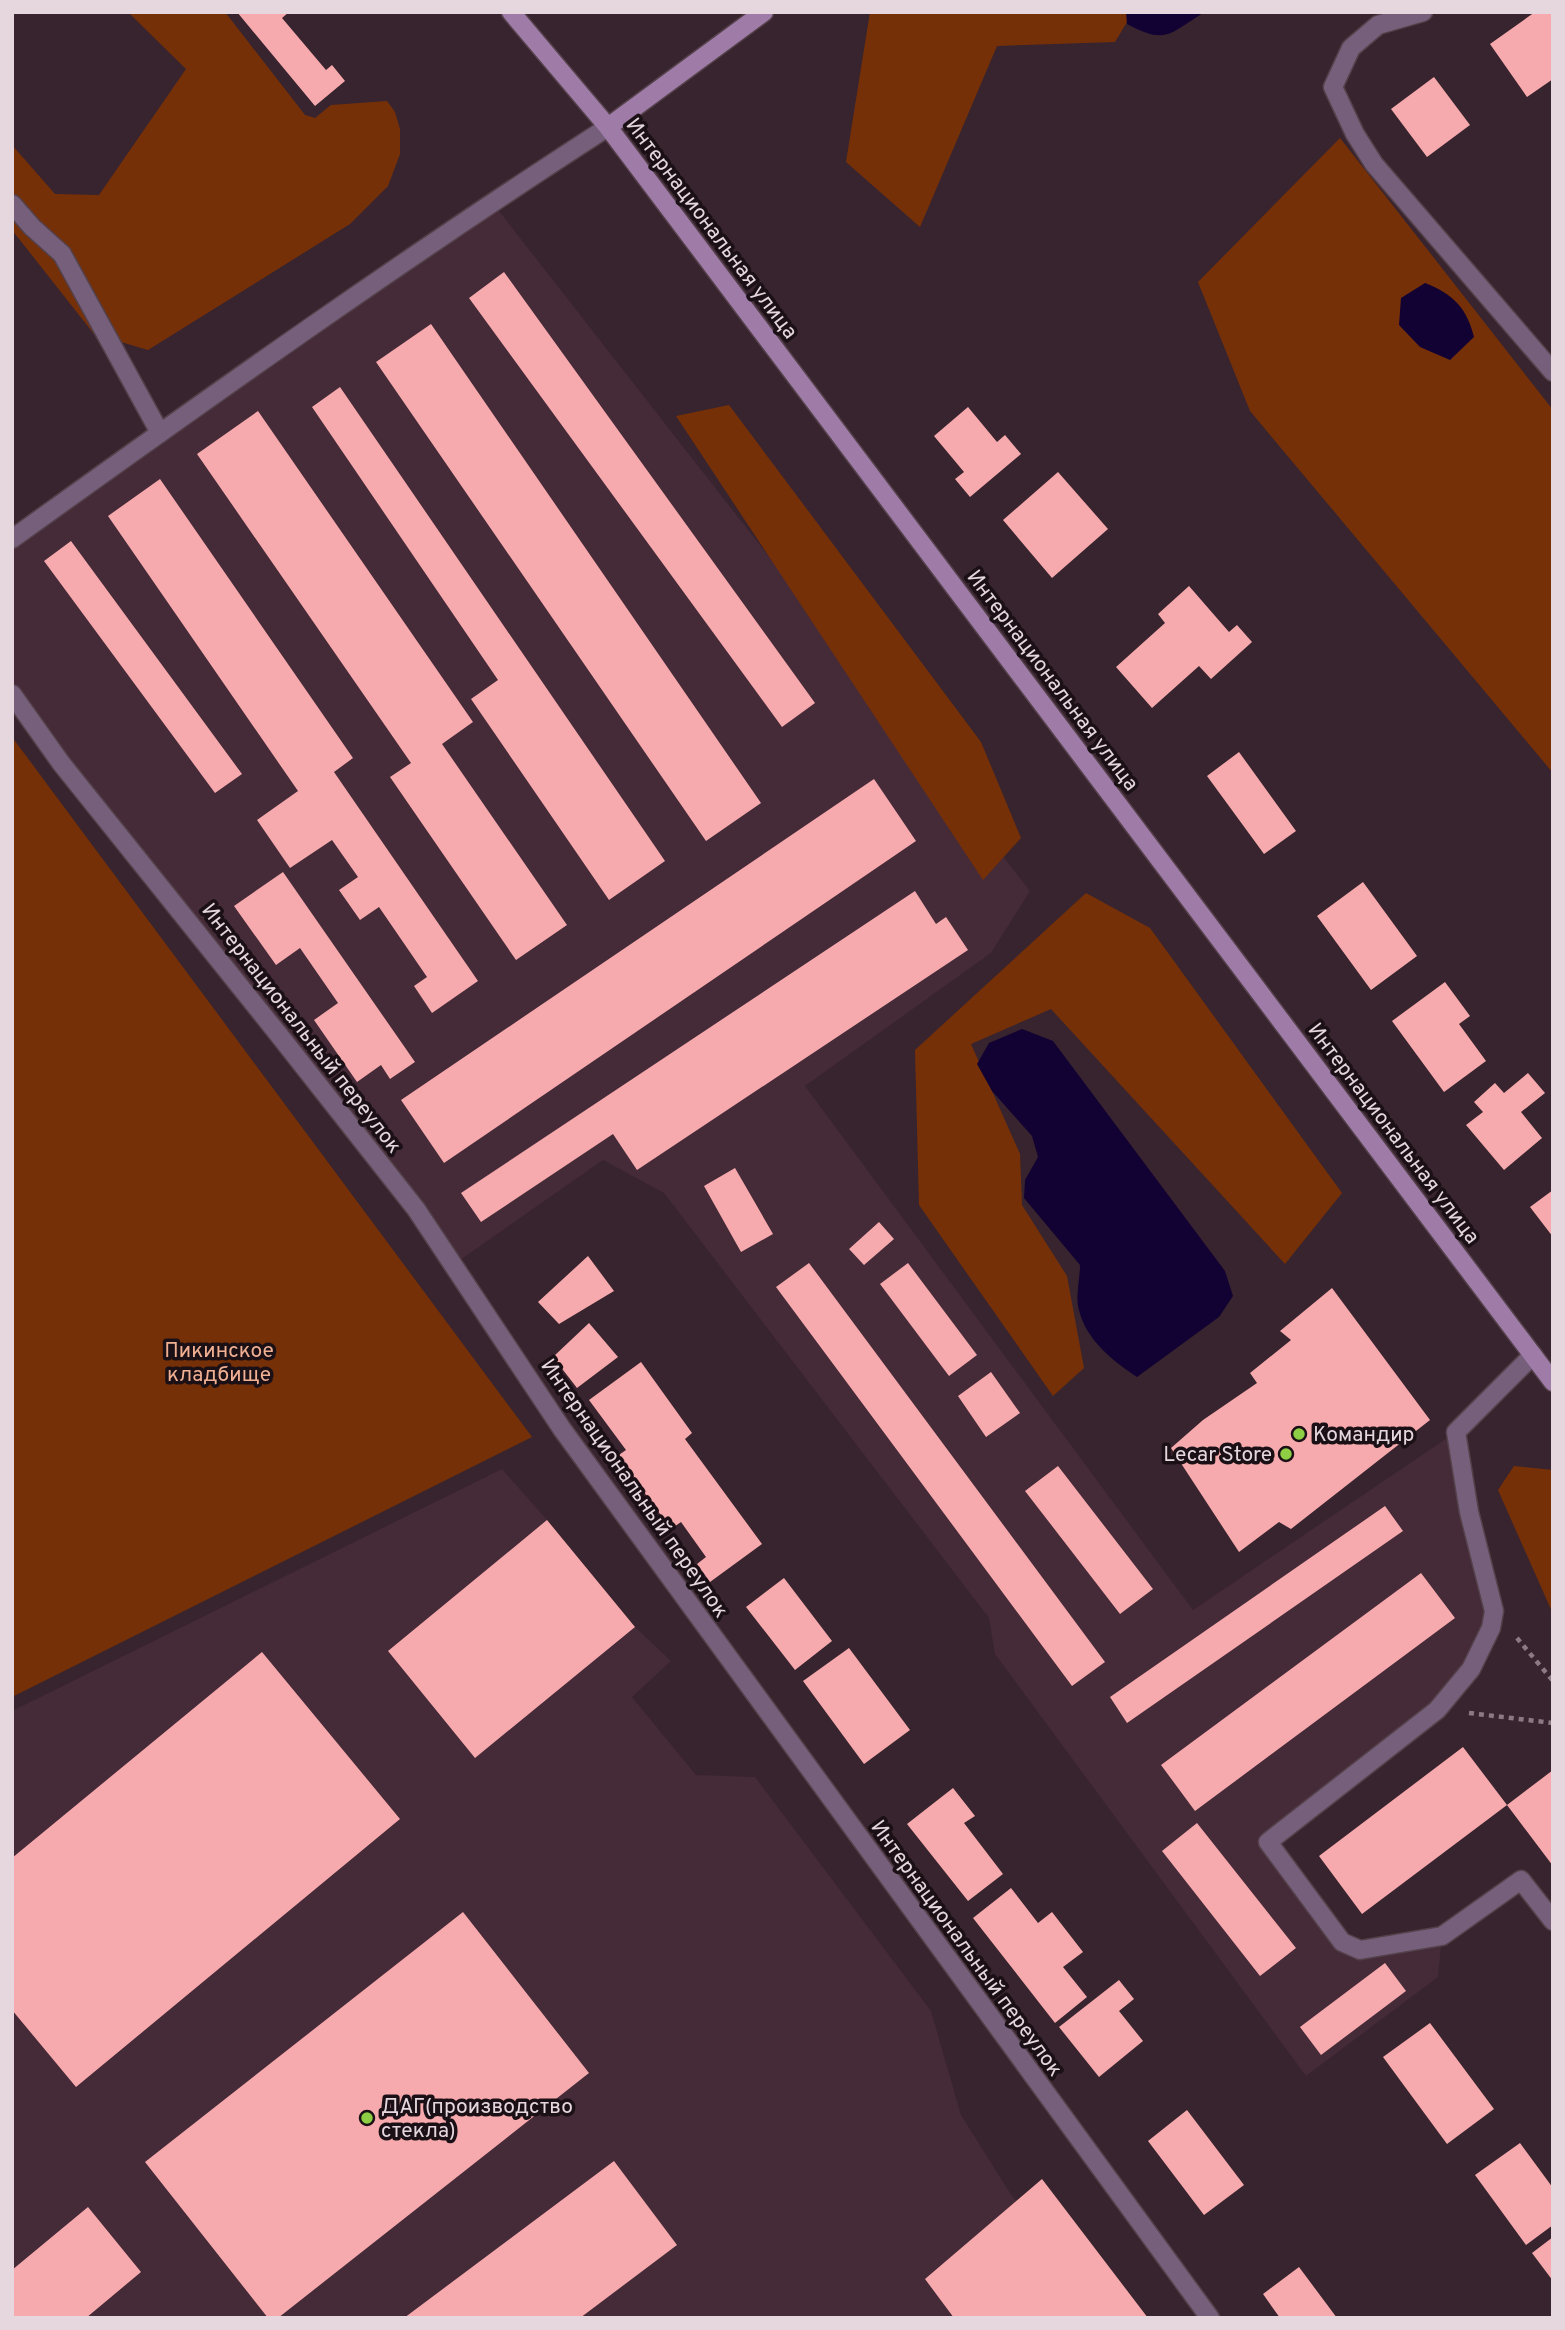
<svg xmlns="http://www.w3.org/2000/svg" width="1565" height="2330" font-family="Overpass,sans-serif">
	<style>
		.built { fill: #452a38 }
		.green { fill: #763008 }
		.water { fill: #120133 }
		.building { fill: #f7aaad }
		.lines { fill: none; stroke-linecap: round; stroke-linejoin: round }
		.lane-casing { stroke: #54414a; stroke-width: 21 }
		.street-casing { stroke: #54414a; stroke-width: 21 }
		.secondary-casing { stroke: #54414a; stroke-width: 21 }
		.path { stroke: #8c7a82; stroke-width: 4.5; stroke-dasharray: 5 5; stroke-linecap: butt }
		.lane { stroke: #755f7b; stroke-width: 18 }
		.street { stroke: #755f7b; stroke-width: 18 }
		.secondary { stroke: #9f7ba8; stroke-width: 18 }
		.poi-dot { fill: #8dce44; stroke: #1a1015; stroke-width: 2.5 }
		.labels { text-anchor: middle; stroke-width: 7; stroke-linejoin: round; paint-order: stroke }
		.street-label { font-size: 21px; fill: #e5d7dd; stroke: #1a1015 }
		.park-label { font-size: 21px; fill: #f1b093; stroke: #1a1015 }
		.poi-label { font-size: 21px; fill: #e5d7dd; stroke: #1a1015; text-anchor: start }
	</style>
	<rect width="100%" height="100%" fill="#38242e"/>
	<path class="built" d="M492 202 1030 891 991 953 805 1086 1193 1610 1456 1432 1491 1628 1437 1710 1268 1842 1342 1942 1442 1936 1438 1977 1306 2076 995 1654 989 1618 664 1193 603 1160 453 1265 12 694V539Z
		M502 1469 547 1520 635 1627 671 1661 632 1697 696 1775 755 1777 931 2011 961 2115 1010 2193 1105 2318H12V1711Z"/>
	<path class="green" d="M128 12H225L305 115 315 118 331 105 387 101 395 112 400 129V154L388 186 350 224 148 350 94 334 12 230V145L55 194 99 195 186 69Z
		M870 12H1133L1115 42 997 46 920 227 846 162Z
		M1340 138 1553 410V773L1250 411 1198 282Z
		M729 405 981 742 1021 838 983 880 676 416Z
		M12 737 532 1437 12 1697Z
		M1086 893 1150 928 1342 1193 1285 1264 1051 1009 971 1044 1020 1154 1022 1205 1067 1276 1084 1368 1053 1396 919 1205 915 1050Z
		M1514 1466 1553 1470V1614L1498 1490Z"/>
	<path class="water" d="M1126 12H1203V13C1169 34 1166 45 1127 24Z
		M1425 283C1453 294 1467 308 1474 337L1450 360 1420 347 1399 325 1401 298Z
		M1022 1029 1053 1041 1225 1271 1233 1296 1219 1317 1137 1377C1113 1361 1086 1340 1079 1310 1075 1298 1080 1279 1080 1265L1024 1198 1025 1180 1038 1157 1032 1136 992 1091 977 1064 989 1043Z"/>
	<path class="building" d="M237 12H289L282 18 326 70 332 65 345 81 315 106Z
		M1535 12H1553V79L1527 97 1490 44Z
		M1434 77 1470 125 1427 157 1391 109Z
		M504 272 815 703 782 727 469 298Z
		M431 324 761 803 706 841 376 362Z
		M340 387 665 861 609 900 471 699 498 680 312 407Z
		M968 407 997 442 1005 435 1021 454 970 497 955 479 964 472 934 436Z
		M258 411 473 722 442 744 567 925 516 960 390 777 411 763 197 454Z
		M1058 472 1108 529 1052 578 1003 520Z
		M160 479 353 758 334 772 478 981 432 1013 414 986 427 977 379 907 360 920 339 890 358 877 332 840 290 868 257 820 298 791 108 516Z
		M71 541 242 774 215 793 44 561Z
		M1189 586 1229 632 1237 625 1252 642 1211 679 1199 666 1152 708 1116 667 1165 623 1158 614Z
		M1239 752 1296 831 1264 854 1207 776Z
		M874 779 916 841 444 1163 401 1100Z
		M283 872 415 1062 390 1079 381 1065 357 1082 314 1020 338 1003 300 948 276 965 234 906Z
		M1363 882 1417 956 1371 990 1317 916Z
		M915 891 936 924 946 917 968 950 637 1170 613 1134 481 1222 461 1193Z
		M1445 982 1470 1016 1459 1024 1486 1061 1444 1092 1392 1021Z
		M1528 1073 1545 1093 1521 1112 1542 1138 1504 1170 1466 1125 1483 1112 1474 1102 1495 1083 1504 1093Z
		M735 1168 773 1234 741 1252 704 1186Z
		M1553 1190V1237L1530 1207Z
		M879 1222 894 1239 864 1265 849 1249Z
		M588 1256 614 1291 559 1324 538 1302Z
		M809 1263 1105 1662 1072 1686 776 1287Z
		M908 1263 977 1355 949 1376 880 1284Z
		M1332 1288 1430 1420 1291 1529 1279 1522 1239 1552 1171 1448 1203 1420 1257 1383 1250 1373 1291 1340 1280 1331Z
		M589 1323 618 1357 577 1388 553 1357Z
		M641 1362 692 1433 685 1439 762 1544 710 1582 697 1564 706 1557 681 1522 671 1529 633 1477 629 1480 613 1459 626 1450 589 1400Z
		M991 1372 1020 1413 986 1437 958 1396Z
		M1058 1466 1153 1589 1120 1614 1025 1491Z
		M1385 1506 1403 1531 1127 1723 1110 1697Z
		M547 1520 635 1627 475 1758 388 1651Z
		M1421 1573 1455 1618 1195 1811 1161 1765Z
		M784 1578 832 1641 795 1670 746 1607Z
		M849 1648 910 1730 864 1764 803 1681Z
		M262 1652 400 1819 76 2087 12 2010V1858Z
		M1463 1747 1507 1805 1553 1770V1866L1507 1805 1362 1914 1319 1856Z
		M953 1788 975 1816 964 1823 1003 1874 968 1901 907 1824Z
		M1197 1823 1296 1948 1260 1976 1162 1851Z
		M1011 1888 1038 1923 1052 1912 1083 1952 1063 1967 1087 1997 1055 2023 973 1918Z
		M463 1912 589 2073 278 2318H268L145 2162Z
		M1385 1963 1406 1991 1321 2055 1300 2027Z
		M1119 1980 1134 1999 1119 2011 1143 2041 1099 2077 1059 2027Z
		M1430 2023 1494 2109 1447 2144 1383 2057Z
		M1187 2110 1244 2185 1204 2215 1148 2141Z
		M1520 2143 1553 2188V2225L1526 2245 1475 2175Z
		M614 2161 677 2245 580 2318H404Z
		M1042 2179 1148 2318H954L925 2279Z
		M88 2207 141 2272 86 2318H12V2270Z
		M1553 2237V2281L1532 2253Z
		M1299 2267 1337 2318H1280L1263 2294Z"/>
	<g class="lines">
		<defs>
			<path id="lane" d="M1423 12 1378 25 1351 48 1333 87 1355 134 1374 164 1553 372
				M12 204 32 227 62 254 160 433
				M1533 1355 1456 1432 1469 1512 1494 1611 1491 1628 1471 1669 1437 1710 1268 1842 1342 1942 1360 1950 1442 1936 1521 1880 1553 1921"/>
			<path id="street" d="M12 539C208 398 405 258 608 127
				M12 694 61 763 279 1035 416 1209 562 1429 1210 2318"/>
			<path id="secondary" d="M511 12 608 127 1553 1382
				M608 127 764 12"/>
		</defs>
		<use href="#lane" class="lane-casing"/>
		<use href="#street" class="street-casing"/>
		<use href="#secondary" class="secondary-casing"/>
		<path class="path" d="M1517 1638 1553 1681
			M1469 1713 1553 1723"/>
		<use href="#lane" class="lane"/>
		<use href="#street" class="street"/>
		<use href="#secondary" class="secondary"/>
	</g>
	<g class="poi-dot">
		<circle cx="1299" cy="1434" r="7"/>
		<circle cx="1286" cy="1454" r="7"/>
		<circle cx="367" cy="2118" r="7"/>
	</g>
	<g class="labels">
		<g class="street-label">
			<text transform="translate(712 228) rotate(53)" y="7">Интернациональная улица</text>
			<text transform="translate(1053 680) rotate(53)" y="7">Интернациональная улица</text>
			<text transform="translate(302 1028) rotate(52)" y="7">Интернациональный переулок</text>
			<text transform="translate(1394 1133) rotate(53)" y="7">Интернациональная улица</text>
			<text transform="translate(635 1488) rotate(55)" y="7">Интернациональный переулок</text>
			<text transform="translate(967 1948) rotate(54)" y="7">Интернациональный переулок</text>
		</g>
		<g class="park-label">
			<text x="219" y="1357">Пикинское<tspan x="219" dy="24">кладбище</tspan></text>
		</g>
		<g class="poi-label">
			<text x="1313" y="1441">Командир</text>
			<text x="1272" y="1461" text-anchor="end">Lecar Store</text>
			<text x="381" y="2113">ДАГ(производство<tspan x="381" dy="24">стекла)</tspan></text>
		</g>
	</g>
	<rect width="1565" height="2330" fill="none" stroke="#e5d7dd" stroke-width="28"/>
</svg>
